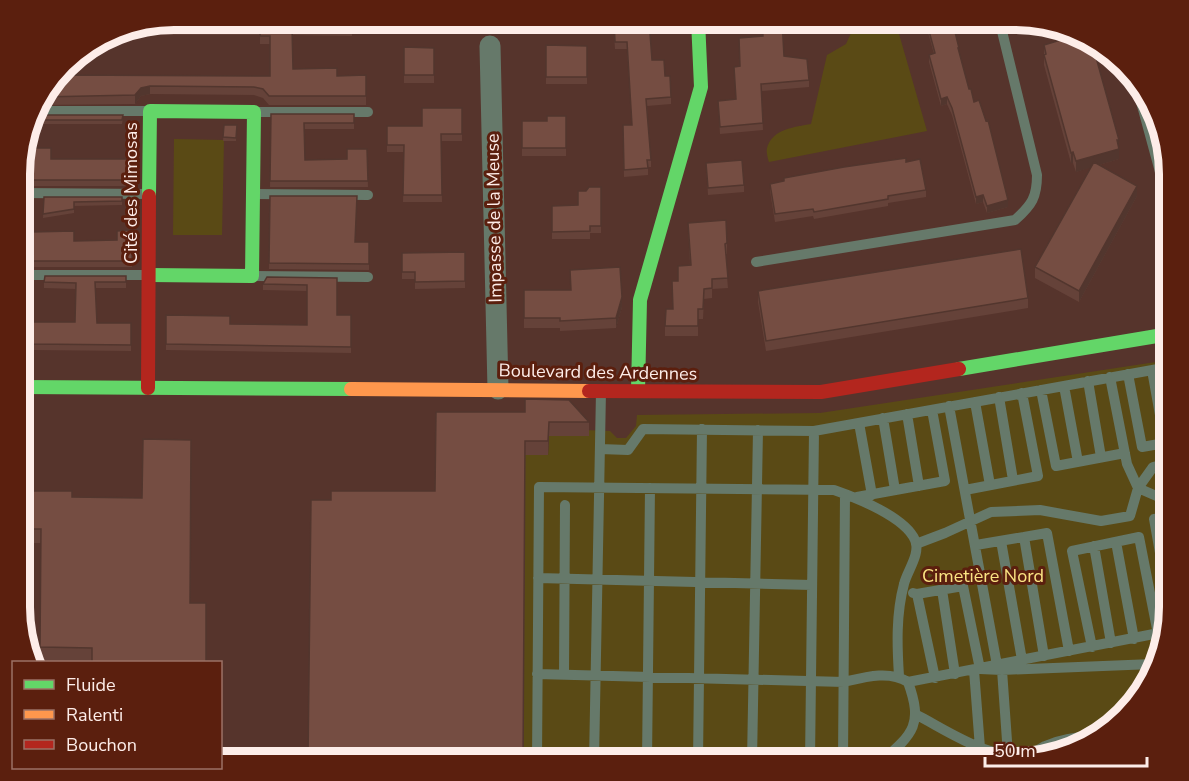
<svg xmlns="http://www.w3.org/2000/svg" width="1189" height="781" font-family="'Nunito Sans',sans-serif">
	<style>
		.green { fill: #5a4a15 }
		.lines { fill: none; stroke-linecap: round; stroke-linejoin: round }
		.lane { stroke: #66796a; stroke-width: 10 }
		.street { stroke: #66796a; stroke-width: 21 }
		.fast { stroke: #63d668; stroke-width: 14 }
		.slow { stroke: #ff974d; stroke-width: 14 }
		.jam { stroke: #b3261e; stroke-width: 14 }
		.wall { fill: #654239 }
		.shaded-wall { fill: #52362e }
		.building { fill: #754d42; stroke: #52362e; stroke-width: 1.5 }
		.labels { text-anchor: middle; stroke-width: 6; stroke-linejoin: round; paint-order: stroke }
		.street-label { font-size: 18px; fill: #fdede9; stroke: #5b1f0e }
		.park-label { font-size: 18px; fill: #fbe483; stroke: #5b1f0e }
		.rim { fill: none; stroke: #fdede9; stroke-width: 8 }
	</style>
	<rect width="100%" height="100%" fill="#56342c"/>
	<path class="green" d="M857 20H895L927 131 769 162C768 159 766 152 767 148 772 129 795 127 811 124L827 55 846 44Z
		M174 139 224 140 222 235H173Z
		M1169 360V617L1143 693 1092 741 1025 761H523L525 455H548L549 436 583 430 610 431 617 438H626L636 426 637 415 820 413Z"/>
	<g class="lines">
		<path class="lane" d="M34 111H148
			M257 112H368
			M21 193 149 194
			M253 194 368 195
			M756 262 1015 220C1032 205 1037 197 1037 175L1000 23 1013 20
			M21 275H146
			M253 276 368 277
			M1152 370 1165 443
			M1128 374 1142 447 1165 443 1169 460
			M1110 377 1127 464 1138 488 1161 498 1169 497
			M1088 381 1101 457
			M1064 386 1078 462
			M1041 390 1056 466 1125 453
			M999 397 1013 480
			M975 402 990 485
			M949 406 997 665
			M907 414 919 486
			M883 418 895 490
			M859 423 872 495
			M600 449 628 450 643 429 814 431 1169 367
			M965 490 1038 476 1022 393
			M857 497 945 481 932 410
			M1169 517 1154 519 1169 604
			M1024 537 1044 656
			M1001 541 1022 660
			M1116 542 1134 639
			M916 544 945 533 991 512 1040 510 1101 521 1130 516 1138 488 1153 467 1169 463
			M976 545 1047 533 1069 651
			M1094 546 1111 643
			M538 578 812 585
			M942 590 955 674
			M913 593 917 594 935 678
			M917 594 963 586 980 669 1002 670 1153 664
			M1092 647 1072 551 1139 537 1158 634
			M974 670 981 761
			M1002 670 1008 755
			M537 674 844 682C865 677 889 670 908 682L1164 632
			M564 675 565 505
			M915 714C947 730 995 765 1033 753 1037 751 1041 748 1045 746 1062 739 1078 736 1096 737
			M537 761 539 487 834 490C857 498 905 517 915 540 921 554 907 571 904 584 896 614 897 645 899 676
			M594 761 601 391
			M647 761 650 488
			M698 761 702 429
			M752 761 758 430
			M810 761 814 431
			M843 761 845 494
			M882 761C914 733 923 724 908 682"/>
		<path class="street" d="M490 46 498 389
			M1144 92 1169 184"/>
		<path class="fast" d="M149 275 252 276 254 112 150 111 149 196
			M959 369 1169 334
			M21 387 351 389
			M638 391 640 300 701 87 698 20"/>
		<path class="slow" d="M351 389 589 391"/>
		<path class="jam" d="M148 388 149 196
			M589 391 821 392 959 369"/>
	</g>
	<path class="wall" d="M174 20H357V25H352V36L293 35V69L337 76 366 75V105H269L263 98 254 95 150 94 141 96 135 104 36 105 59 75 270 76V44H260V35H109L115 31Z
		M613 20H649L652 60 665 76 671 97V104L647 106 651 160V167H648V175L624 177 623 125H632L627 49H615Z
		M761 20H807V24L783 26 784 56 809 80V87L761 91 763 130 720 134 718 101 736 99 734 67 740 66 763 36Z
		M918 20H952L959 54 969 89 974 102 1008 207 987 213 983 202 976 204 952 115 947 104 941 106 929 62V55L934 54 926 25 921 26Z
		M1059 33 1092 43 1119 140V159L1099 165 1137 196 1079 302 1035 278V267L1091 167 1076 172 1073 163H1071L1044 65V45L1061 40Z
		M546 45 587 46V84H546Z
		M404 47 434 48V83H404Z
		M462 108V141H441L442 202H403L404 152H387V126H422Z
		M271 114H354V129H304L305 160 347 159 367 149 368 187H270Z
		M43 115 123 118 122 124H43Z
		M566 116V156H522V121H547Z
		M224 125H237L236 141H223Z
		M30 148 51 159H132V186H30Z
		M906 162 926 190V197L888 203V206L814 219 813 216 775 222 770 191V184Z
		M706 163 744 185V192L708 195Z
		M601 187V233H590V239H552V206L578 205 586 191Z
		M270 196 355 242H369V270L269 269Z
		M44 197H122V205L74 206V213L43 218Z
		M688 223 727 243V254H725L728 288 712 289V298L704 299 703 319H698V336H665V326L673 309 672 281H678L690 265Z
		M132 230V267H31V232L74 241 117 240Z
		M465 252V288L415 289V279H402V253Z
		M570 270 622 307 616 328 560 331V328H524V290H571Z
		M126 276V288H95L97 323H131V351L32 350V322H75L76 289 44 288V282Z
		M337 278V315H351V353L166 350V315L230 324 307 325V291L263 290V284Z
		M758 291 1028 298V308L766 351 758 302Z
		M436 412 589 422V436H549L548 455H525L523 761 331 500 435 491Z
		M191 440 92 661H40L41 543H30L31 491 72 497 142 498Z"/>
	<path class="shaded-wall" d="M921 20H926V25L921 26Z
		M150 86V94L141 96 135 104V95L141 88Z
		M947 97V104L941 106V99Z
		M1117 140H1119V159L1076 172V161Z
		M1073 152V163H1071V153Z
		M1137 186V196L1079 302V291Z
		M983 195V202L976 204V197Z
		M1008 200V207L987 213V206Z
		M622 297V307L616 328V318Z
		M549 422V436L548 455V441Z"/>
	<path class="building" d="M174 20H352V28L292 27 293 69 337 68V76L366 75V96H269L263 89 254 87 150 86 141 88 135 95 42 97 59 75 270 76V36H260V27H136Z
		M614 20H649L652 60H664L665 76H670L671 97 646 99 651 160H647L648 168 624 170 623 125H632L627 42H615Z
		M762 20H782L784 56 807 59 809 80 761 84 763 123 720 127 718 101 736 99 734 67 740 66 739 38 763 36Z
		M926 20H952L959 48H958L969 89H971L974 102 979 100 986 121 988 120 1008 200 987 206 983 195 976 197 952 108 947 97 941 99 929 55 935 53Z
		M1063 34 1092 43 1119 140H1117L1119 149 1076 161 1073 152 1071 153 1044 55 1046 54 1044 45 1064 39Z
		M546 45 587 46V77H546Z
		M404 47 434 48V75H404Z
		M422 108H462V134H441L442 195H403L404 145H387V126H422Z
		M271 114H354V123H304L305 160 347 159V149H367L368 181H270Z
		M43 115H123L122 120H43Z
		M547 116H566V148H522V121H547Z
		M224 125H237L236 138 223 137Z
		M30 148H51V159H132V180H30Z
		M906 158V162L920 159 926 190 888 196V199L814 212 813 209 775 214 770 184 784 181V178L844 167Z
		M742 160 744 185 708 188 706 163Z
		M1094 162 1137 186 1079 291 1035 267Z
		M589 187H601V226H590V231L552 232V206L578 205V191H586Z
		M270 196H357L355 242H369V264L269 263Z
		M44 197H122V201L74 202V209L43 214Z
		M726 220 727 243 725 244 728 278 712 279V288L704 289 703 309H698V326H665L666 309H673L672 281H678V266L691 265 688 223Z
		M132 230V261H31V232L74 231V241L117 240V231Z
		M1021 249 1028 298 766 341 758 291Z
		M465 252V281L415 282V272H402V253Z
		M620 267 622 297 616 318 560 321V318H524V290H571L570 270Z
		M45 276H126V282H95L97 323H131V345L32 344V322H75L76 283 44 282Z
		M267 277 337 278V315H351V347L166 344V315L230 316V324L307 325V285L263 284Z
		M525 399 569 400 589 422H549L548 441H525L523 761H308L311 500H331V491H435L436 412H525Z
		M143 439 191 440 190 603H206V663L92 662V648L40 647 41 529H30L31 491H72V497L142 498Z"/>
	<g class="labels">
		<g class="street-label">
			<text transform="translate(131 193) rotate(-90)" y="6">Cité des Mimosas</text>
			<text transform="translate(494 218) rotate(-91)" y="6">Impasse de la Meuse</text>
			<text transform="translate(598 372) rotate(1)" y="6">Boulevard des Ardennes</text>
		</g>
		<g class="park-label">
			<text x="983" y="582">Cimetière Nord</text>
		</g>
	</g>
	<path d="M0 0H1189V781H0ZM174 30H1015A144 144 0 0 1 1159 174V607A144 144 0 0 1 1015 751H174A144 144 0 0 1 30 607V174A144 144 0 0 1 174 30Z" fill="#5b1f0e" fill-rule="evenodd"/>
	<path class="rim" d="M174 30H1015A144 144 0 0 1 1159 174V607A144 144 0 0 1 1015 751H174A144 144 0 0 1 30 607V174A144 144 0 0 1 174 30Z"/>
	<rect x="12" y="661" width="210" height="108" fill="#5b1f0e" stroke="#9c7166" stroke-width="1.5"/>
	<rect x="24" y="680" width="30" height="9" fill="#63d668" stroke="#9c7166" stroke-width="1.5"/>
	<text x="66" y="691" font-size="18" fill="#fdede9">Fluide</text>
	<rect x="24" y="710" width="30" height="9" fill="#ff974d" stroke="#9c7166" stroke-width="1.5"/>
	<text x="66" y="721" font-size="18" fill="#fdede9">Ralenti</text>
	<rect x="24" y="740" width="30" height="9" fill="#b3261e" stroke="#9c7166" stroke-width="1.5"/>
	<text x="66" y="751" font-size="18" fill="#fdede9">Bouchon</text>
	<path d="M985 757v9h162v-9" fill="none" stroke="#fdede9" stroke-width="3"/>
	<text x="994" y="757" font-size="18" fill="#fdede9" stroke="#5b1f0e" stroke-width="4.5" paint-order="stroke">50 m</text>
</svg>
